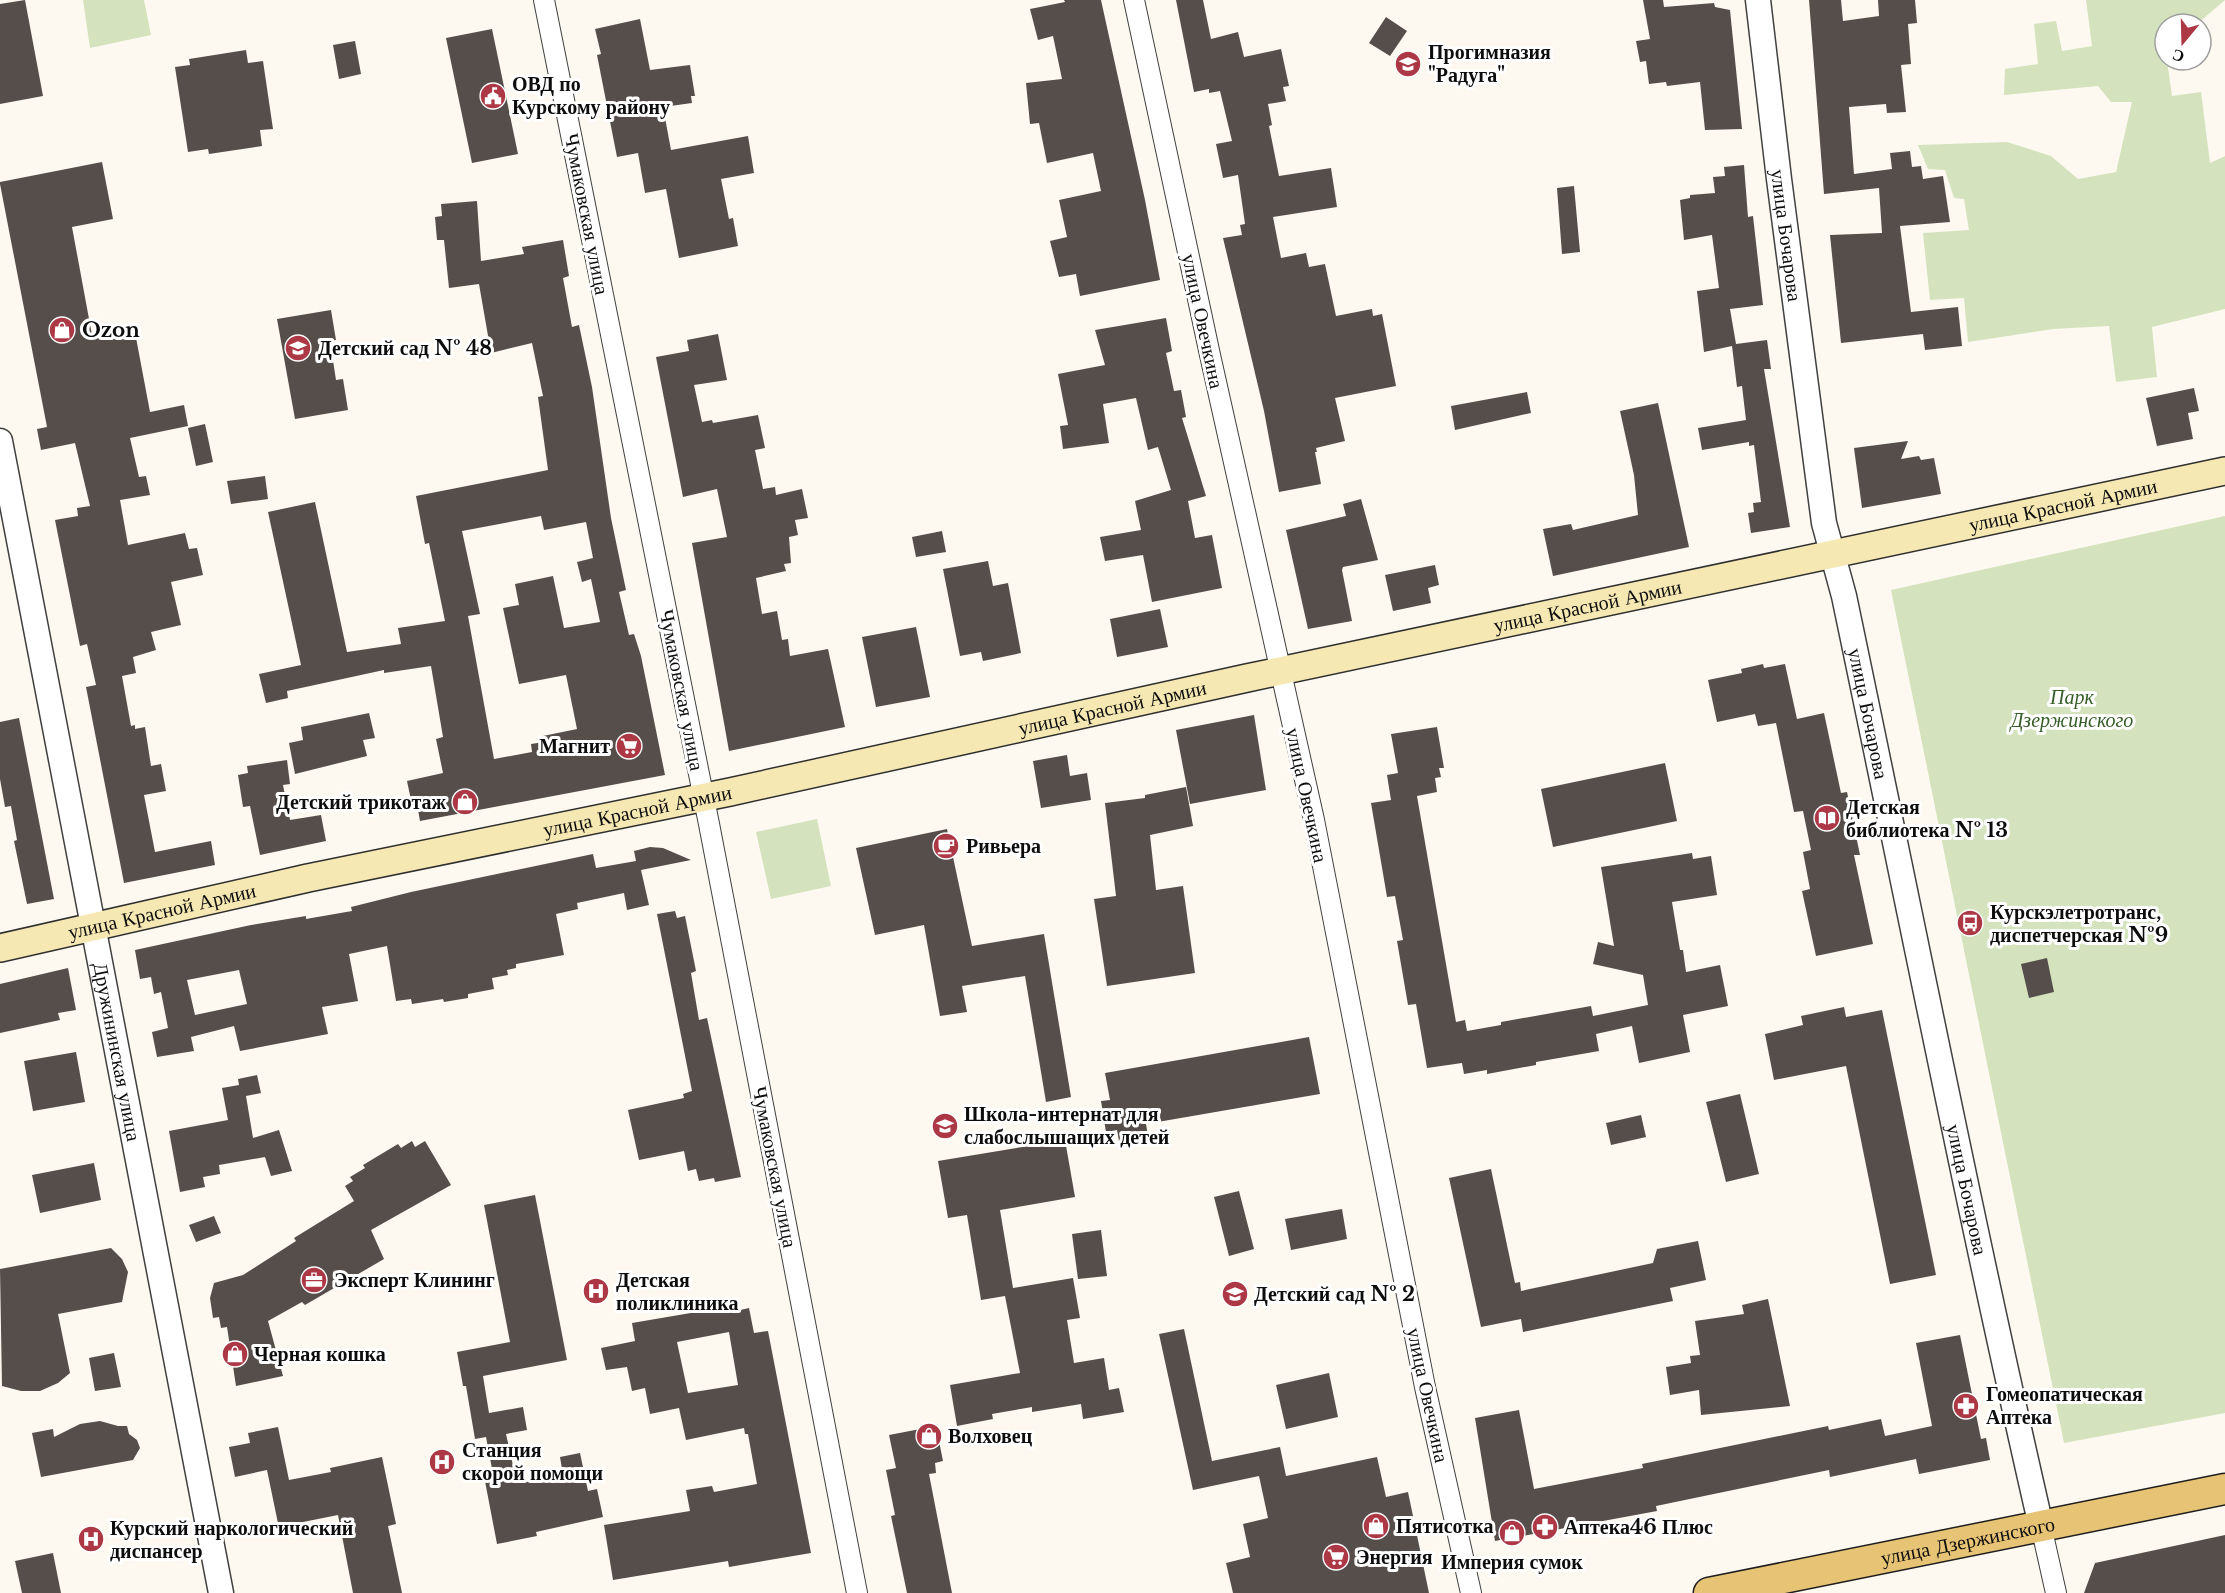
<svg xmlns="http://www.w3.org/2000/svg" width="2225" height="1593" font-family="'Libre Baskerville',serif">
	<style>
		.green { fill: #d4e3bd }
		.building { fill: #554e4b; fill-rule: evenodd }
		.lines { fill: none; stroke-linecap: round; stroke-linejoin: round }
		.minor-casing { stroke: #404040; stroke-width: 22 }
		.tertiary-casing { stroke: #404040; stroke-width: 27 }
		.secondary-casing { stroke: #2f2f2f; stroke-width: 30 }
		.primary-casing { stroke: #1e1e1e; stroke-width: 33 }
		.minor { stroke: #fff; stroke-width: 20 }
		.tertiary { stroke: #fff; stroke-width: 24 }
		.secondary { stroke: #f5e8b3; stroke-width: 27 }
		.primary { stroke: #e7c375; stroke-width: 30 }
		.labels { text-anchor: middle; stroke-width: 6; stroke-linejoin: round; paint-order: stroke }
		.poi-label { font-size: 20px; font-weight: bold; fill: #0d0d0d; stroke: #fff; text-anchor: start }
		.street-label { font-size: 20px; fill: #0d0d0d; stroke: #fff }
		.park-label { font-size: 20px; font-style: italic; fill: #355d26; stroke: #fff }
	</style>
	<rect width="100%" height="100%" fill="#fdf9f0"/>
	<path class="green" d="M83 0H144L151 35 90 48Z
		M2086 0H2225L2197 24H2165V60H2167L2172 96 2201 92 2210 163 2225 156V309L2152 327 2157 377 2116 382 2109 326 2053 329 1968 342 1964 298 1930 300 1923 233 1969 230 1964 199 1954 198 1945 170 1928 169 1918 145 2007 142 2051 156 2078 179 2116 172 2132 102H2111L2098 86 2004 95 2005 69 2038 64 2034 24 2056 21 2062 51 2092 46Z
		M2225 516V1413L2064 1443 1891 590Z
		M817 819 831 886 771 899 756 832Z"/>
	<path class="building" d="M25 0 43 96 0 104V4Z
		M1064 0H1101L1145 200 1160 280 1080 296 1076 274 1059 277 1050 241 1067 237 1059 200 1101 191 1093 153 1047 163 1039 123 1030 124 1026 83 1062 79 1053 36 1038 40 1030 9 1065 2Z
		M1176 0H1203L1211 39 1238 32 1244 57 1281 49 1289 86 1283 87 1286 101 1268 104 1272 125 1269 126 1279 176 1331 168 1337 207 1273 217 1281 258 1306 253 1309 267 1325 264 1336 316 1372 309 1373 316 1382 314 1396 386 1335 398 1345 441 1316 448 1317 452H1315L1321 484 1279 492 1264 411 1223 238 1242 235 1240 225 1245 224 1238 175 1223 178 1216 144 1232 141 1220 91 1209 93V89L1194 92Z
		M1643 0H1663L1664 7 1714 3 1715 7 1730 10 1742 129 1705 130 1700 82 1667 86 1666 82 1649 84 1646 61 1640 62 1636 41 1650 39Z
		M1809 0H1841L1843 21 1879 16 1878 0H1915L1917 23 1908 24 1911 64 1901 65 1906 112 1887 113 1886 104 1849 107 1854 174 1892 169 1890 153 1910 151 1912 167 1921 166 1923 179 1943 176 1950 222 1900 226 1911 312 1958 307 1962 346 1925 350 1923 334 1841 343 1830 235 1882 233 1879 188 1824 194Z
		M1386 17 1407 31 1390 56 1369 43Z
		M640 19 650 70 690 65 695 96H691L692 103 663 107 671 150 748 136 754 173 721 179 729 219 733 218 738 246 679 258 666 189 645 193 638 153 617 157 597 55 601 54 595 29Z
		M492 29 518 154 472 163 446 38Z
		M355 41 361 74 339 79 333 45Z
		M246 50 248 63 263 61 273 129 260 130 262 146 209 154 208 149 188 152 175 67 190 65 189 59Z
		M102 162 113 219 72 227 92 335 134 327 150 412 184 405 188 426 130 438 139 477 146 476 150 495 120 500 128 545 185 533 189 549 197 548 203 575 171 582 181 625 151 632 156 650 133 657 136 673 122 676 131 726 135 725V729L145 727 151 766 161 764 166 791 144 795 155 852 211 841 215 865 124 883 86 687 96 685 87 644 80 646 55 520 78 516 77 508 90 506 75 443 41 450 37 429 47 427 0 184V182Z
		M1744 165 1748 217 1753 216 1763 305 1730 309 1736 344 1767 340 1771 369H1764L1790 527 1751 533 1748 513 1754 512 1753 503 1761 502 1754 445 1749 446V442L1702 450 1698 428 1746 420 1742 386 1737 387 1732 346 1704 352 1697 291 1719 288 1712 235 1684 240 1680 200 1690 198V195L1715 193 1713 177 1725 176 1724 167Z
		M1574 186 1580 252 1562 254 1557 188Z
		M477 201 481 261 524 254 522 247 563 240 569 276 563 278 572 327 579 325 592 387 611 518 626 590 619 592 629 635 634 634 641 656 665 775 420 821 416 799 411 800 407 781 443 773 436 739 443 737 431 666 384 673V670L287 691 288 698 266 703 259 674 301 665 268 512 315 502 347 652 401 644 398 628 445 621 429 543 425 544 416 496 548 470 538 397 543 396 532 343 491 353 479 284 449 288 444 240H437L435 217 442 216 441 204ZM541 516 544 530 586 522 593 558 577 562 582 582 591 579 600 622 564 628 553 576 515 584 519 605 503 608 519 684 566 675 577 729 543 736 544 742 531 744 532 752 494 759 468 616 480 614 462 531Z
		M331 310 336 340 330 341 336 380 343 379 348 410 295 419 277 319Z
		M1166 318 1172 351 1166 353 1174 391 1181 390 1186 417 1182 418 1206 496 1188 501 1195 538 1212 535 1222 588 1152 602 1143 555 1105 561 1100 537 1141 530 1135 501 1171 490 1158 447 1148 450 1136 398 1103 404 1109 443 1063 449 1060 426 1068 425 1058 374 1105 365 1095 330Z
		M718 334 727 380 694 385 702 422 712 420 713 423 758 415 765 448 755 450 763 489 775 487 776 495 802 489 808 518 795 520 798 535 789 537 791 563 784 564 786 571 756 578 762 614 777 611 782 640 788 639 790 656 828 649 845 727 729 751 692 543 727 537 717 489 683 497 656 357 689 351 687 340Z
		M2194 388 2199 411 2188 413 2193 439 2157 446 2146 398Z
		M1527 392 1531 413 1455 430 1451 406Z
		M1658 403 1689 547 1553 576 1543 529 1571 524 1573 530 1638 515 1634 475 1620 411Z
		M205 424 213 462 196 466 188 428Z
		M1908 441 1901 459 1919 456 1921 460 1934 458 1941 494 1862 508 1854 448Z
		M265 476 268 499 231 504 227 481Z
		M1361 499 1378 560 1343 567 1342 570 1352 621 1308 629 1286 530 1346 516 1343 504Z
		M942 531 946 552 916 557 912 537Z
		M988 561 993 586 1008 583 1021 653 983 661 981 652 960 656 943 569Z
		M1435 565 1439 585 1428 588 1431 603 1393 611 1385 575Z
		M1160 609 1168 647 1117 657 1110 619Z
		M916 627 930 697 876 707 862 637Z
		M1763 664 1764 668 1785 664 1797 719 1824 713 1841 793 1847 792 1860 855H1854L1873 944 1816 956 1802 891 1810 889 1803 852 1811 850 1803 811 1794 812 1776 723 1758 726 1755 714 1717 722 1708 680 1742 673 1741 669Z
		M369 713 375 738 363 740 367 756 295 774 289 743 303 740 301 727Z
		M1254 715 1266 790 1190 804 1176 730Z
		M19 718 54 899 27 904 14 841 17 840 11 806 5 807 0 779V722Z
		M1437 727 1444 768H1439L1441 777 1435 778 1437 792 1417 796 1456 1022 1465 1020 1467 1031 1501 1025V1022L1591 1006 1593 1016 1648 1005 1643 975 1593 964 1598 942 1614 946 1601 867 1692 853 1693 859 1711 856 1717 895 1672 902 1680 950H1683L1686 972 1720 965 1728 1006 1683 1015 1690 1052 1639 1063 1632 1026 1596 1034 1599 1051 1536 1062V1065L1487 1074V1070L1464 1074 1462 1063 1427 1068 1416 1004 1408 1005 1397 941 1403 940 1395 896 1387 897 1371 803 1391 800 1387 775 1398 773 1391 734Z
		M1067 755 1070 776 1087 773 1091 800 1041 808 1033 761Z
		M287 760 290 784 283 785 290 820 321 815 326 841 260 855 250 806 243 807 238 775 248 773 247 766Z
		M1665 763 1677 821 1553 847 1541 789Z
		M1186 787 1193 826 1150 835 1156 890 1183 886 1195 973 1107 986 1094 899 1116 896 1105 803 1145 798V795Z
		M947 829 972 946 1044 934 1071 1097 1046 1102 1025 976 962 986 967 1012 940 1016 924 925 875 935 856 848Z
		M650 847 663 848 691 860 641 870 649 905 627 910 624 893 577 903 578 909 556 914 564 955 516 964V968L507 970 508 975 492 978 494 989 468 994V998L444 1002 443 999 412 1004 411 999 396 1001 387 946 349 954 358 1001 322 1007 328 1034 240 1051 234 1026 191 1037 194 1051 157 1057 152 1032 168 1028 161 992 154 994 151 977 140 979 135 950 251 925 306 916V919L352 911 351 907 411 892 593 854 596 868 636 861 634 851ZM239 970 247 1004 195 1015 187 980Z
		M675 911 677 918 685 916 696 971 691 973 699 1020 707 1018 741 1177 715 1182 714 1178 699 1181 696 1169 688 1171 684 1151 639 1160 628 1110 684 1098 683 1094 692 1091 657 914Z
		M2047 958 2054 992 2029 998 2021 964Z
		M68 968 76 1010 58 1013 60 1020 0 1033V984Z
		M1844 1007 1846 1017 1882 1010 1936 1275 1890 1284 1846 1066 1774 1080 1765 1034 1803 1025 1801 1016Z
		M1309 1037 1320 1094 1146 1124 1148 1136 1119 1141 1117 1130 1106 1132 1101 1101 1110 1100 1105 1073Z
		M76 1052 85 1102 33 1111 24 1061Z
		M257 1075 261 1093 246 1096 253 1138 279 1130 292 1171 271 1176 265 1157 219 1165 220 1174 203 1177 205 1187 180 1192 169 1131 228 1120 222 1088 239 1085 238 1079Z
		M1740 1094 1759 1174 1726 1182 1706 1102Z
		M1641 1115 1646 1137 1611 1145 1606 1123Z
		M1065 1140 1075 1197 1000 1210 1013 1288 1073 1278 1080 1318 1067 1320 1074 1363 1104 1358 1109 1390 1119 1388 1124 1412 1083 1419 1081 1404 1032 1412V1407L992 1414 993 1419 957 1426 950 1385 1020 1373 1005 1296 981 1300 967 1215 948 1218 938 1161Z
		M412 1141 415 1147 425 1141 451 1185 371 1230 384 1259 305 1305 302 1302 268 1321 283 1376 236 1386 227 1327 221 1328 219 1317 213 1318 210 1298 214 1283 243 1275 296 1241 294 1238 354 1201 345 1186 353 1181 350 1177 365 1168 363 1165 398 1144 401 1148Z
		M94 1163 101 1200 40 1213 32 1175Z
		M1491 1169 1515 1283 1520 1282 1521 1291 1653 1263 1657 1249 1698 1241 1706 1280 1670 1288 1673 1301 1523 1332 1521 1319 1481 1327 1449 1178Z
		M1239 1191 1254 1249 1229 1256 1214 1197Z
		M535 1195 567 1360 483 1376 489 1413 523 1407 527 1430 506 1434 514 1470 524 1468 527 1482 563 1475 560 1457 580 1453 588 1491 597 1489 603 1517 536 1532 537 1536 497 1544 484 1476 493 1474 486 1437 475 1439 466 1386H463L457 1352 510 1342 484 1205Z
		M1342 1209 1347 1239 1291 1250 1285 1219Z
		M214 1216 221 1233 196 1242 189 1225Z
		M1101 1230 1107 1276 1078 1279 1072 1234Z
		M111 1248 122 1259 128 1272 122 1302 58 1314 70 1373 58 1383 40 1391H21L2 1386 0 1269Z
		M1768 1299 1790 1406 1701 1415 1699 1390 1670 1395 1666 1367 1691 1363 1690 1356 1700 1355 1695 1321 1744 1314 1742 1305Z
		M726 1307 727 1313 749 1308 754 1333 768 1331 811 1553 729 1567 728 1561 613 1580 604 1525 690 1511 686 1490 712 1486 714 1492 757 1484 748 1434H745L744 1428 686 1440 679 1408 650 1414 645 1388 632 1391 627 1367 606 1370 601 1348 635 1341 632 1323ZM729 1332 738 1385 688 1393 677 1342Z
		M1184 1329 1212 1461 1280 1447 1286 1476 1377 1457 1386 1497 1408 1492 1429 1593H1233L1226 1563 1250 1557 1243 1524 1268 1518 1259 1476 1193 1490 1159 1334Z
		M1960 1335 1981 1439 1986 1438 1990 1460 1919 1474 1916 1459 1830 1477 1829 1470 1656 1506 1657 1511 1495 1541 1475 1418 1519 1410 1534 1489 1643 1468 1642 1464 1828 1426 1829 1430 1881 1419 1885 1436 1932 1426 1916 1343Z
		M114 1353 121 1387 95 1391 89 1358Z
		M1329 1373 1338 1417 1286 1429 1276 1385Z
		M100 1421 118 1426H127L129 1434 137 1440 140 1448 133 1460 41 1477 32 1433 53 1429 54 1437 80 1424Z
		M936 1426 943 1461 935 1463 936 1473 929 1474 952 1593H907L891 1516 895 1515 886 1470 896 1468 889 1435Z
		M278 1427 289 1480 331 1472 330 1468 382 1457 396 1524 388 1526 402 1593H353L338 1515 298 1523 299 1529 280 1533 267 1470 235 1477 229 1447 250 1443 248 1433Z
		M2225 1535V1593H2084L2095 1563Z
		M53 1553 61 1593H22L15 1561Z"/>
	<g class="lines">
		<defs>
			<path id="minor" d="M544 0 709 824 857 1593
				M1134 0 1210 355 1314 820 1425 1387 1471 1593
				M2041 1526 2056 1593"/>
			<g id="tertiary">
				<path id="s1" d="M1758 0 1779 179 1824 523 1844 596C1909 906 1970 1217 2041 1526"/>
				<path id="s2" d="M0 441 221 1593"/>
			</g>
			<g id="secondary">
				<path id="s3" d="M0 948 308 878 730 792 1247 678 2225 471"/>
			</g>
			<g id="primary">
				<path id="s4" d="M1709 1593 2225 1489"/>
			</g>
		</defs>
		<use href="#minor" class="minor-casing"/>
		<use href="#tertiary" class="tertiary-casing"/>
		<use href="#secondary" class="secondary-casing"/>
		<use href="#primary" class="primary-casing"/>
		<use href="#minor" class="minor"/>
		<use href="#tertiary" class="tertiary"/>
		<use href="#secondary" class="secondary"/>
		<use href="#primary" class="primary"/>
	</g>
	<defs>
		<symbol id="school-disc" viewBox="-11 -11 22 22"><circle r="9.5" fill="#ac3745" stroke="#fff"/><path d="M0-5L7-2L0 1L-7-2ZM-4 1L0 2.5L4 1V4Q0 6-4 4Z" fill="#fff"/></symbol>
		<symbol id="civic-disc" viewBox="-11 -11 22 22"><circle r="9.5" fill="#ac3745" stroke="#fff"/><path d="M-.6-6.5H3V-4.5H.6V-3L4-1V1h2V6H-6V1h2V-1L-.6-3ZM-1.2 2.5V6h2.4V2.5Z" fill="#fff"/></symbol>
		<symbol id="shop-disc" viewBox="-11 -11 22 22"><circle r="9.5" fill="#ac3745" stroke="#fff"/><path d="M-5-2.5h2.3a2.7 3.5 0 0 1 5.4 0H5L5.5 6h-11ZM-1.5-2.5h3a1.5 2.3 0 0 0-3 0Z" fill="#fff"/></symbol>
		<symbol id="supermarket-disc" viewBox="-11 -11 22 22"><circle r="9.5" fill="#ac3745" stroke="#fff"/><path d="M-6-5.5h2.5l.6 2H6L4.5 2H-2.5L-4.4-4H-6ZM-1.5 3.2a1.3 1.3 0 1 0 .1 0ZM3 3.2a1.3 1.3 0 1 0 .1 0Z" fill="#fff"/></symbol>
		<symbol id="library-disc" viewBox="-11 -11 22 22"><circle r="9.5" fill="#ac3745" stroke="#fff"/><path d="M-6-4Q-3-5.5-.7-3.5V5Q-3 3-6 4ZM6-4Q3-5.5 .7-3.5V5Q3 3 6 4Z" fill="#fff"/></symbol>
		<symbol id="cafe-disc" viewBox="-11 -11 22 22"><circle r="9.5" fill="#ac3745" stroke="#fff"/><path d="M-5.5-4.5H6V0H3Q3 3.5 0 3.5H-2.5Q-5.5 3.5-5.5 0ZM3-3.2v2h1.7v-2ZM-6 4.5H4V6H-6Z" fill="#fff"/></symbol>
		<symbol id="bus-disc" viewBox="-11 -11 22 22"><circle r="9.5" fill="#ac3745" stroke="#fff"/><path d="M-5-6H5V4H4V6H2V4H-2V6H-4V4H-5ZM-3.5-4V0h7V-4ZM-3.5 1.2v1.5H-2V1.2ZM2 1.2v1.5H3.5V1.2Z" fill="#fff"/></symbol>
		<symbol id="office-disc" viewBox="-11 -11 22 22"><circle r="9.5" fill="#ac3745" stroke="#fff"/><path d="M-6-3h4V-5.5h4V-3h4V5H-6ZM-1-4.5V-3h2v-1.5ZM-6 0V1H6V0Z" fill="#fff"/></symbol>
		<symbol id="hospital-disc" viewBox="-11 -11 22 22"><circle r="9.5" fill="#ac3745" stroke="#fff"/><path d="M-5-5h3v3.5h4V-5h3V5h-3V1.5h-4V5h-3Z" fill="#fff"/></symbol>
		<symbol id="pharmacy-disc" viewBox="-11 -11 22 22"><circle r="9.5" fill="#ac3745" stroke="#fff"/><path d="M-2-6h4v4h4v4h-4v4h-4v-4h-4v-4h4Z" fill="#fff"/></symbol>
	</defs>
	<g fill-rule="evenodd">
		<use href="#school-disc" x="1393" y="49" width="30" height="30"/>
		<use href="#civic-disc" x="478" y="81" width="30" height="30"/>
		<use href="#shop-disc" x="47" y="315" width="30" height="30"/>
		<use href="#school-disc" x="283" y="333" width="30" height="30"/>
		<use href="#supermarket-disc" x="614" y="731" width="30" height="30"/>
		<use href="#shop-disc" x="450" y="787" width="30" height="30"/>
		<use href="#library-disc" x="1812" y="803" width="30" height="30"/>
		<use href="#cafe-disc" x="931" y="831" width="30" height="30"/>
		<use href="#bus-disc" x="1955" y="908" width="30" height="30"/>
		<use href="#school-disc" x="930" y="1111" width="30" height="30"/>
		<use href="#office-disc" x="299" y="1265" width="30" height="30"/>
		<use href="#hospital-disc" x="581" y="1276" width="30" height="30"/>
		<use href="#school-disc" x="1220" y="1279" width="30" height="30"/>
		<use href="#shop-disc" x="220" y="1339" width="30" height="30"/>
		<use href="#pharmacy-disc" x="1951" y="1391" width="30" height="30"/>
		<use href="#shop-disc" x="914" y="1421" width="30" height="30"/>
		<use href="#hospital-disc" x="427" y="1447" width="30" height="30"/>
		<use href="#shop-disc" x="1361" y="1511" width="30" height="30"/>
		<use href="#pharmacy-disc" x="1530" y="1512" width="30" height="30"/>
		<use href="#shop-disc" x="1497" y="1518" width="30" height="30"/>
		<use href="#hospital-disc" x="76" y="1524" width="30" height="30"/>
		<use href="#supermarket-disc" x="1321" y="1542" width="30" height="30"/>
	</g>
	<g class="labels">
		<g class="poi-label">
			<text x="1428" y="59">Прогимназия<tspan x="1428" dy="23">"Радуга"</tspan></text>
			<text x="512" y="91">ОВД по<tspan x="512" dy="23">Курскому району</tspan></text>
			<text x="82" y="337">Ozon</text>
			<text x="318" y="355">Детский сад № 48</text>
			<text x="610" y="753" text-anchor="end">Магнит</text>
			<text x="446" y="809" text-anchor="end">Детский трикотаж</text>
			<text x="1846" y="814">Детская<tspan x="1846" dy="23">библиотека № 13</tspan></text>
			<text x="966" y="853">Ривьера</text>
			<text x="1990" y="919">Курскэлетротранс,<tspan x="1990" dy="23">диспетчерская №9</tspan></text>
			<text x="964" y="1121">Школа-интернат для<tspan x="964" dy="23">слабослышащих детей</tspan></text>
			<text x="334" y="1287">Эксперт Клининг</text>
			<text x="616" y="1287">Детская<tspan x="616" dy="23">поликлиника</tspan></text>
			<text x="1254" y="1301">Детский сад № 2</text>
			<text x="254" y="1361">Черная кошка</text>
			<text x="1986" y="1401">Гомеопатическая<tspan x="1986" dy="23">Аптека</tspan></text>
			<text x="948" y="1443">Волховец</text>
			<text x="462" y="1457">Станция<tspan x="462" dy="23">скорой помощи</tspan></text>
			<text x="1396" y="1533">Пятисотка</text>
			<text x="1564" y="1534">Аптека46 Плюс</text>
			<text x="110" y="1535">Курский наркологический<tspan x="110" dy="23">диспансер</tspan></text>
			<text x="1356" y="1564">Энергия</text>
			<text x="1512" y="1569" text-anchor="middle">Империя сумок</text>
		</g>
		<g class="street-label">
			<text transform="translate(587 214) rotate(79)" y="7">Чумаковская улица</text>
			<text dy="7" stroke="none"><textPath href="#s1" startOffset="237">улица Бочарова</textPath></text>
			<text transform="translate(1203 321) rotate(78)" y="7">улица Овечкина</text>
			<text dy="7" stroke="none"><textPath href="#s3" startOffset="2110">улица Красной Армии</textPath></text>
			<text dy="7" stroke="none"><textPath href="#s3" startOffset="1624">улица Красной Армии</textPath></text>
			<text transform="translate(682 690) rotate(79)" y="7">Чумаковская улица</text>
			<text dy="7" stroke="none"><textPath href="#s3" startOffset="1138">улица Красной Армии</textPath></text>
			<text dy="7" stroke="none"><textPath href="#s1" startOffset="723">улица Бочарова</textPath></text>
			<text transform="translate(1307 795) rotate(78)" y="7">улица Овечкина</text>
			<text dy="7" stroke="none"><textPath href="#s3" startOffset="652">улица Красной Армии</textPath></text>
			<text dy="7" stroke="none"><textPath href="#s3" startOffset="166">улица Красной Армии</textPath></text>
			<text dy="7" stroke="none"><textPath href="#s2" startOffset="622">Дружининская улица</textPath></text>
			<text transform="translate(775 1167) rotate(79)" y="7">Чумаковская улица</text>
			<text dy="7" stroke="none"><textPath href="#s1" startOffset="1209">улица Бочарова</textPath></text>
			<text transform="translate(1428 1395) rotate(78)" y="7">улица Овечкина</text>
			<text dy="7" stroke="none"><textPath href="#s4" startOffset="264">улица Дзержинского</textPath></text>
		</g>
		<g class="park-label">
			<text x="2072" y="704">Парк<tspan x="2072" dy="23">Дзержинского</tspan></text>
		</g>
	</g>
	<g transform="translate(2183 42) rotate(199)"><circle r="28" fill="#ffffff" stroke="#9e9e9e" stroke-width="1.5"/>
	<path d="M0-4.5L10 22L0 15L-10 22Z" fill="#ac3745"/>
	<text y="-9" font-size="16" font-weight="bold" text-anchor="middle" fill="#0d0d0d">С</text>
	</g>
</svg>
